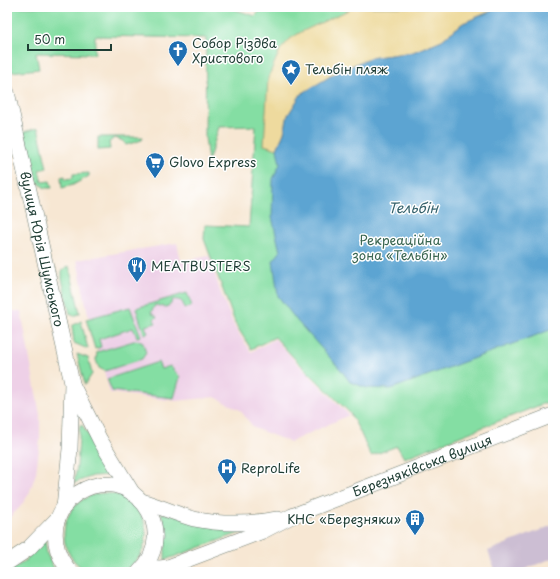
<svg xmlns="http://www.w3.org/2000/svg" width="560" height="579" font-family="'Playpen Sans',sans-serif">
	<style>
		.built { fill: #eed0e7 }
		.industrial { fill: #ccbed3 }
		.green { fill: #84dea3; stroke: #528e6c }
		.sand { fill: #eeda9e; stroke: #868c69 }
		.water { fill: #5ba4d2; stroke: #3d7083 }
		.lines { fill: none; stroke-linecap: round; stroke-linejoin: round }
		.tertiary-casing { stroke: #6b786c; stroke-width: 16 }
		.tertiary { stroke: #fff; stroke-width: 15 }
		.labels { text-anchor: middle; stroke-width: 3; stroke-linejoin: round; paint-order: stroke }
		.poi-label { font-size: 13px; fill: #1f3d34; stroke: #fff; text-anchor: start }
		.park-label { font-size: 13px; fill: #386550; stroke: #fff }
		.street-label { font-size: 13px; fill: #1f3d34; stroke: #fff }
		.water-label { font-size: 14px; font-style: italic; fill: #34616b; stroke: #fff }
	</style>
	<rect width="100%" height="100%" fill="#fff"/>
	<filter id="ink" filterUnits="userSpaceOnUse"><feTurbulence type="fractalNoise" baseFrequency=".025" numOctaves="2"/><feDisplacementMap in="SourceGraphic" scale="8" xChannelSelector="R" yChannelSelector="G"/><feConvolveMatrix kernelMatrix="1 2 1 2 8 2 1 2 1" color-interpolation-filters="sRGB"/></filter>
	<filter id="wash" filterUnits="userSpaceOnUse"><feTurbulence type="fractalNoise" baseFrequency=".012" numOctaves="4" result="noise"/><feDisplacementMap in="SourceGraphic" scale="16" xChannelSelector="R" yChannelSelector="G"/><feGaussianBlur stdDeviation="0.9" result="paint"/><feColorMatrix in="noise" values="0 0 0 0 0 0 0 0 0 0 0 0 0 0 0 0 0 1.4 0 .05"/><feComposite in="paint" operator="in"/></filter>
	<g filter="url(#wash)">
		<rect width="100%" height="100%" fill="#f7e7d3"/>
		<path class="built" d="M177 243 181 261 209 256 220 291 235 328 251 352 275 339 294 360 349 415 290 442 254 428 240 410 215 397 176 401 110 393 88 314 77 260Z
			M7 311H21L40 415V440L36 473 29 494 20 507 7 520Z"/>
		<path class="industrial" d="M553 525V558L518 572H495L488 551Z"/>
		<path class="green" d="M7 7H227L255 16 264 7H553V400L404 458 397 446 371 456 360 432 350 413 294 358 275 337 251 349 236 325 204 239 205 225 249 227 256 126 219 127 208 162 205 137 206 38 95 36V54L36 53 39 69 10 72 7 59Z
			M38 128 47 168 39 170 42 182 50 181 52 188H45L36 181 24 132Z
			M98 137H143L142 140 126 145 123 141 115 138 109 142 110 149 98 150Z
			M89 173V176L73 185 62 188 61 177 65 176V179L73 178V174Z
			M69 266 80 313 74 316 70 314 62 279V270Z
			M187 293 192 306 184 309C184 300 179 299 172 300L171 304 166 307 155 305 151 313 157 317 154 320 156 323 145 326 148 333 144 334 136 308Z
			M130 307 141 336 137 337 133 328 99 339 101 347 95 349 86 319Z
			M81 321 88 349 74 343 72 326Z
			M137 340 143 343 146 353 142 359 105 371 99 368 96 360 97 352Z
			M77 354 88 358 92 374 85 385Z
			M158 362 161 369 170 366 180 377 174 398 112 391 107 379Z
			M80 425H82L114 475 93 476 74 483 77 466Z
			M64 534a41 41 0 1 1 82 0a41 41 0 1 1-82 0Z
			M161 513 256 527 165 560V536L164 523Z
			M45 540 47 554 56 572H8L25 561Z"/>
		<path class="sand" d="M355 7H501L463 23 442 40 413 52 370 58 334 74 301 95 288 115 284 133 277 149 264 145 268 78 280 50 290 39 301 32Z"/>
		<path class="water" d="M501 7H553V329L391 389 367 388 350 382 341 370 297 321 278 296 273 261 280 252 272 217 273 179 280 164 277 149 284 133 288 115 301 94 334 74 369 58 413 52 442 40 463 23Z"/>
	</g>
	<g filter="url(#ink)">
		<g class="lines">
			<defs>
				<g id="tertiary">
					<path id="s1" d="M7 92 72 383 70 449 64 507"/>
					<path d="M73 386 100 440 133 494"/>
					<path d="M141 501C159 506 176 514 194 519 222 525 250 524 278 519"/>
					<path d="M7 563 28 549 58 518"/>
					<path id="s2" d="M144 567 160 568 168 567 263 531 292 516 553 415"/>
					<path d="M71 572C59 560 53 543 56 525 59 512 67 500 78 493 129 460 183 530 139 572"/>
				</g>
			</defs>
			<use href="#tertiary" class="tertiary-casing"/>
			<use href="#tertiary" class="tertiary"/>
		</g>
	</g>
	<defs>
		<symbol id="church-pin" viewBox="-11 -11 22 30"><path d="M0 17L-7.5 6A9.5 9.5 0 1 1 7.5 6Z" fill="#1f6fb2" stroke="#fff"/><path d="M-1.2-6h2.4v3.5h3.3v2.4h-3.3V6h-2.4V-.1h-3.3v-2.4h3.3Z" fill="#fff"/></symbol>
		<symbol id="sight-pin" viewBox="-11 -11 22 30"><path d="M0 17L-7.5 6A9.5 9.5 0 1 1 7.5 6Z" fill="#1f6fb2" stroke="#fff"/><path d="M0-6L1.8-2.2L6-1.7L2.9 1.2L3.7 5.4L0 3.3L-3.7 5.4L-2.9 1.2L-6-1.7L-1.8-2.2Z" fill="#fff"/></symbol>
		<symbol id="supermarket-pin" viewBox="-11 -11 22 30"><path d="M0 17L-7.5 6A9.5 9.5 0 1 1 7.5 6Z" fill="#1f6fb2" stroke="#fff"/><path d="M-6-5.5h2.5l.6 2H6L4.5 2H-2.5L-4.4-4H-6ZM-1.5 3.2a1.3 1.3 0 1 0 .1 0ZM3 3.2a1.3 1.3 0 1 0 .1 0Z" fill="#fff"/></symbol>
		<symbol id="restaurant-pin" viewBox="-11 -11 22 30"><path d="M0 17L-7.5 6A9.5 9.5 0 1 1 7.5 6Z" fill="#1f6fb2" stroke="#fff"/><path d="M-5-6h1v4h1v-4h1v4h1v-4h1v5L-1.5 .5V6h-2V.5L-5-1ZM5-6V6H3V1.5H1.5Q1.5-4 5-6Z" fill="#fff"/></symbol>
		<symbol id="hospital-pin" viewBox="-11 -11 22 30"><path d="M0 17L-7.5 6A9.5 9.5 0 1 1 7.5 6Z" fill="#1f6fb2" stroke="#fff"/><path d="M-5-5h3v3.5h4V-5h3V5h-3V1.5h-4V5h-3Z" fill="#fff"/></symbol>
		<symbol id="building-pin" viewBox="-11 -11 22 30"><path d="M0 17L-7.5 6A9.5 9.5 0 1 1 7.5 6Z" fill="#1f6fb2" stroke="#fff"/><path d="M-4-6H4V6H1V3H-1V6H-4ZM-2.5-4.3h1.7v1.8h-1.7ZM.8-4.3h1.7v1.8H.8ZM-2.5-1h1.7V.8h-1.7ZM.8-1h1.7V.8H.8Z" fill="#fff"/></symbol>
	</defs>
	<g fill-rule="evenodd">
		<use href="#church-pin" x="167" y="39" width="22" height="30"/>
		<use href="#sight-pin" x="280" y="58" width="22" height="30"/>
		<use href="#supermarket-pin" x="144" y="151" width="22" height="30"/>
		<use href="#restaurant-pin" x="126" y="255" width="22" height="30"/>
		<use href="#hospital-pin" x="216" y="457" width="22" height="30"/>
		<use href="#building-pin" x="404" y="508" width="22" height="30"/>
	</g>
	<g class="labels">
		<g class="poi-label">
			<text x="192" y="48">Собор Різдва<tspan x="192" dy="15">Христового</tspan></text>
			<text x="305" y="74">Тельбін пляж</text>
			<text x="169" y="167">Glovo Express</text>
			<text x="151" y="271">MEATBUSTERS</text>
			<text x="241" y="473">ReproLife</text>
			<text x="401" y="524" text-anchor="end">КНС «Березняки»</text>
		</g>
		<g class="park-label">
			<text x="400" y="245">Рекреаційна<tspan x="400" dy="15">зона «Тельбін»</tspan></text>
		</g>
		<g class="street-label">
			<text dy="5" stroke="none"><textPath href="#s1" startOffset="161">вулиця Юрія Шумського</textPath></text>
			<text dy="5" stroke="none"><textPath href="#s2" startOffset="298">Березняківська вулиця</textPath></text>
		</g>
		<g class="water-label">
			<text x="413" y="213">Тельбін</text>
		</g>
	</g>
	<rect width="560" height="579" fill="none" stroke="#fff" stroke-width="24"/>
	<path d="M28 44v6h83v-6" fill="none" stroke="#1f3d34" stroke-width="2"/>
	<text x="34" y="44" font-size="12" fill="#1f3d34" stroke="#ffffff" stroke-width="3" paint-order="stroke">50 m</text>
</svg>
